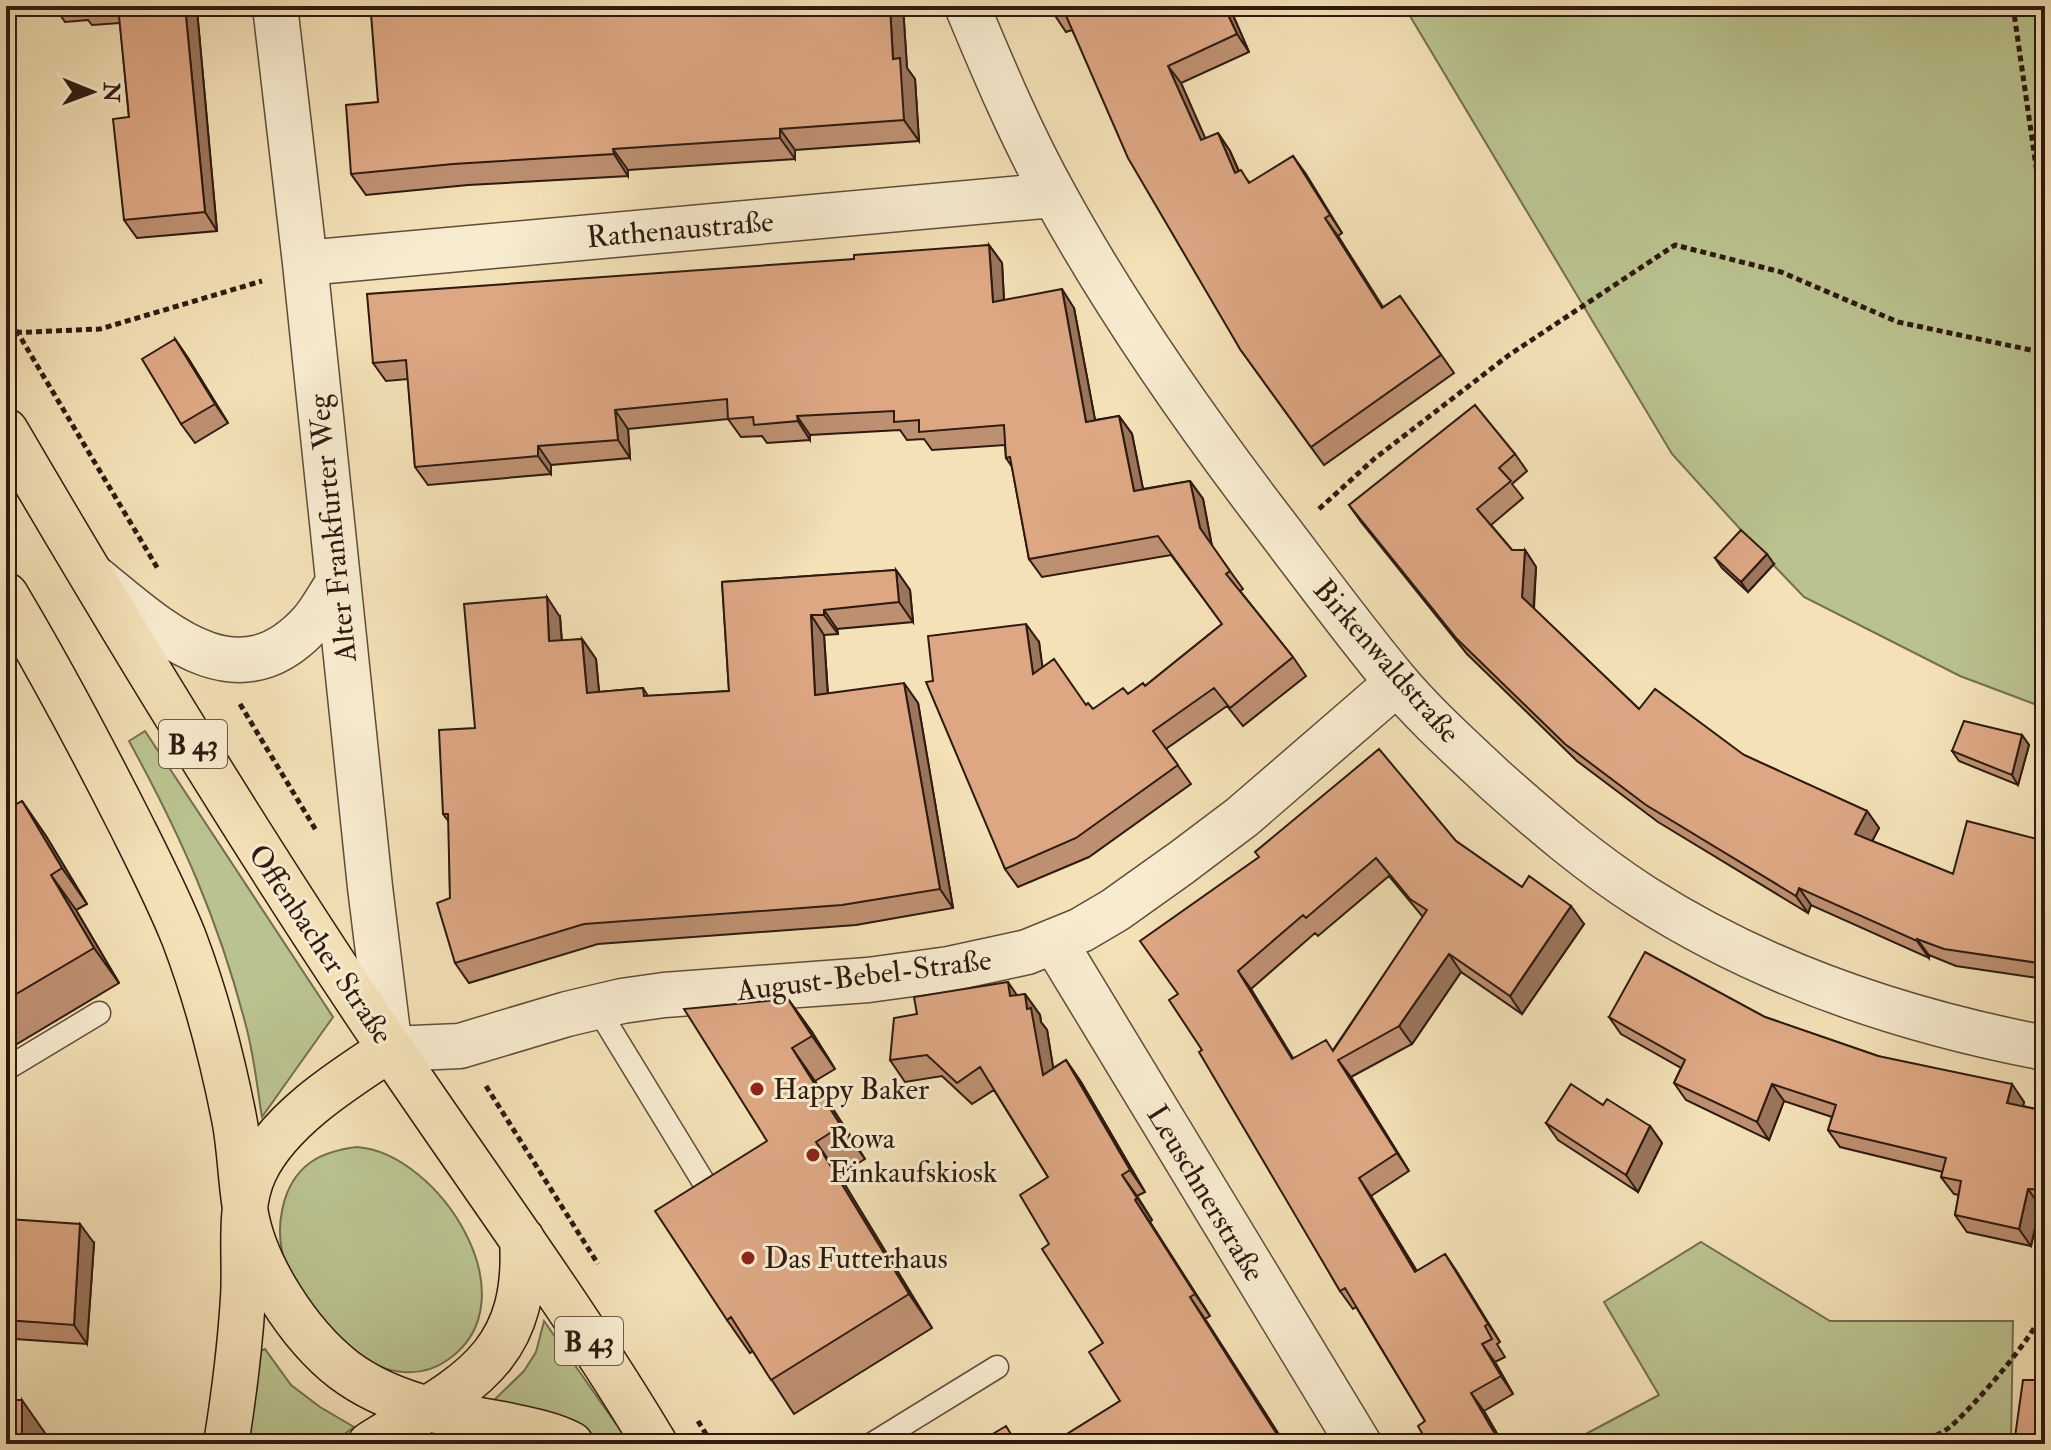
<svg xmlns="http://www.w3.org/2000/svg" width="2051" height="1450" font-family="'IM FELL Double Pica',serif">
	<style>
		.green { fill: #bac38f; stroke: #746e50; stroke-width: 2 }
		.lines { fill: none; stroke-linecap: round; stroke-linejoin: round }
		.service-casing { stroke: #604c3a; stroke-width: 25 }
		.minor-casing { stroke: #604c3a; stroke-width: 47 }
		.primary-casing { stroke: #2e1a10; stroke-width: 47 }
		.path { stroke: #2e1a10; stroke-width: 5; stroke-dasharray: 6 4; stroke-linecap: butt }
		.service { stroke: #f8ecd0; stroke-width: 22 }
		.minor { stroke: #f8ecd0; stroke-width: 44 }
		.primary { stroke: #f4e1b7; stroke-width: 44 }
		.wall { fill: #be9072; stroke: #2e1a10; stroke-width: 2; fill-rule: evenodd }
		.shaded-wall { fill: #9b755c; stroke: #2e1a10; stroke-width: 2 }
		.building { fill: #dda784; stroke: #2e1a10; stroke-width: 2; fill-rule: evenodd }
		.poi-dot { fill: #8f2418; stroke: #f8ecd0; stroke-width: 3 }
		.labels { text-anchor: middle; stroke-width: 6; stroke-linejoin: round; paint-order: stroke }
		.shield { fill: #f8ecd0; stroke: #6b594a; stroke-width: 2 }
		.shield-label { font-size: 28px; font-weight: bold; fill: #2e1a10 }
		.street-label { font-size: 30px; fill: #2e1a10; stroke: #f8ecd0 }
		.poi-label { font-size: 30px; fill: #2e1a10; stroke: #f8ecd0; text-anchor: start }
	</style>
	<rect width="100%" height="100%" fill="#f4e1b7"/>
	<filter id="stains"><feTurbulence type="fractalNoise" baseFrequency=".0025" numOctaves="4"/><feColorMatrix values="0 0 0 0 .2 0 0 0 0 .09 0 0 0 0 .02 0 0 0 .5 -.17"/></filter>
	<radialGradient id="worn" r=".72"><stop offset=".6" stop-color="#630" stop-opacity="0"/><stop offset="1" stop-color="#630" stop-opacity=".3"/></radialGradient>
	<path class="green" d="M1404 6H2045V708L1960 676 1804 597 1760 551 1672 454Z
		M145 731 333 1017 262 1117C257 1087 254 1055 246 1026 219 921 181 836 129 741Z
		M357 1147C439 1153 533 1299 449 1359 409 1388 362 1365 331 1333 323 1325 317 1313 311 1303 303 1292 293 1280 287 1267 273 1233 280 1184 311 1162 324 1153 341 1149 357 1147Z
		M1701 1242 1830 1321H2013L2011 1444H1567L1659 1395 1604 1302Z
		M544 1321 630 1444H599L565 1426 493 1401 524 1371 536 1352Z
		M265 1349 291 1385 320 1407 354 1427 331 1444H245L255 1353Z"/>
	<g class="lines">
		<defs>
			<path id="service" d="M596 1006 706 1186
				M6 1069 99 1013
				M872 1444 997 1367"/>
			<path id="minor" d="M275 6 305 263 370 887 390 1049 460 1046 567 1014 622 1001 664 995 868 980 949 969 1027 952 1081 930 1115 910 1181 863 1242 817 1397 683
				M967 6C994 71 1022 137 1056 198 1117 309 1189 412 1265 512 1308 568 1350 626 1395 680 1425 716 1461 748 1495 780 1542 822 1590 863 1643 897 1765 975 1903 1021 2045 1048
				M305 263 1054 195
				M95 578C159 630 236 706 311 623 321 612 329 596 338 583
				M1054 941 1359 1444"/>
			<path id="primary" d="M6 431C128 640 254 847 389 1047 478 1179 573 1307 655 1444
				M6 595C50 669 91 746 130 823 149 861 168 898 184 938 206 996 222 1057 234 1118 240 1148 240 1178 245 1208 253 1265 299 1335 344 1370 391 1405 446 1414 502 1424 525 1429 550 1433 571 1444
				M226 1444C234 1395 240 1347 243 1298 246 1257 237 1209 255 1171 280 1119 344 1079 390 1049
				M370 1444C460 1387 530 1363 522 1239"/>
		</defs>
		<use href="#service" class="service-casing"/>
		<use href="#minor" class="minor-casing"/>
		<use href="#primary" class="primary-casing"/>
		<path class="path" d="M2013 6 2045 229
			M6 313 158 569
			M6 333 100 329 262 281
			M1319 509 1374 459 1509 355 1675 245 1781 272 1898 322 2045 353
			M240 704 317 832
			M486 1086 598 1264
			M698 1421 712 1444
			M1918 1444C1929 1438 1942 1434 1951 1426 1975 1405 2035 1336 2045 1308"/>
		<use href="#service" class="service"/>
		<use href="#minor" class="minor"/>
		<use href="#primary" class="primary"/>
	</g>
	<path class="wall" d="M54 6H194L197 10 217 231 137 238 124 220 129 117 120 23 92 25 88 20 65 22Z
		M397 6H903L907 68 915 79 919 141 795 150V159L628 170V176L468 185 366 195 351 174 378 102 397 11Z
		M1051 6 1157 9 1229 6 1249 52 1181 83 1205 139 1218 133 1230 151 1239 171 1250 183 1293 156 1342 233 1338 236 1383 307 1400 296 1454 373 1324 465 1240 349 1072 30 1066 32 1054 14Z
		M989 245 1002 263 1004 300 1074 308 1095 420 1119 416 1132 434 1143 489 1190 481 1203 499 1212 546 1243 589 1240 591 1293 657 1306 676 1243 726 1227 706 1166 749 1191 784 1089 857 1018 887 1005 869 933 681 1039 642 1042 668 1086 705 1093 709 1145 686 1222 624 1171 555 1042 577 1029 559 1012 467 1006 458 1005 445 932 450 924 439 907 440 900 430 810 435V440L767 443 762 436 741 437 728 419 628 429 630 458 551 465V474L428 485 415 467 408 379 386 381 373 363 854 259Z
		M175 339 188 358 228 423 195 443 181 424Z
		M1515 454 1527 471 1512 484 1523 498 1491 525 1512 550H1525L1536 567 1534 609 1639 709 1744 755 1867 811 1879 828 1872 841 1953 874 2045 841V979L1956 966 1929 955V958L1811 905 1808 913 1658 822 1577 761 1467 654 1361 522 1349 505Z
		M1715 558 1774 564 1748 592 1722 568Z
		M896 570 910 590 913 622 837 629 838 634 824 635 828 694 918 703 953 908 856 925 598 944 469 983 455 963 450 898 449 822 443 814 475 728 560 617 562 641 582 639 596 659 599 692 643 688 648 696 729 691 722 582Z
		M2022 735 2029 745 2018 785 1959 761 1952 751Z
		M6 795 13 806 22 801 46 836 87 904 76 910 119 983 17 1044 6 1028Z
		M1456 841 1522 887 1584 924 1522 1014 1461 972 1412 1044 1351 1077 1409 1171 1371 1196 1417 1271 1445 1254 1457 1272 1500 1342 1497 1344 1505 1357 1495 1362 1513 1394 1484 1411 1503 1444H1428L1425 1421 1356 1307 1353 1309 1340 1291 1202 1050 1178 994 1259 858ZM1389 876 1423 917 1333 1050 1293 1058 1251 989 1315 933 1318 936Z
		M1025 994 1040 1015 1041 1022 1047 1030 1053 1068 1066 1060 1081 1082 1145 1192 1137 1196 1152 1220 1150 1222 1210 1316 1205 1319 1285 1444H1051L1120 1401 1103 1343 1049 1244 1048 1177 994 1090 972 1104 942 1076 905 1082 890 1060 917 1014Z
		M788 999 812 1032 835 1069 815 1081 865 1159 839 1175 932 1328 794 1414 753 1351 750 1353 727 1320 767 1141Z
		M1609 1017H1765L1878 1056 2024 1102 2023 1106 2045 1111V1207L2040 1206 2031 1246 1967 1232 1955 1215 1959 1195 1954 1194 1941 1177 1943 1172 1840 1147 1828 1130 1832 1117 1784 1101 1769 1140 1686 1100 1674 1083 1681 1068 1621 1034Z
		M1546 1123 1650 1126 1662 1143 1638 1192 1558 1140Z
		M94 1243 87 1344 15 1339 6 1326V1320Z"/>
	<path class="shaded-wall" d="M185 6H194L197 10 217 231 205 212Z
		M890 6H903L907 68 915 79 919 141 904 120 893 59Z
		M1149 6H1156L1163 30 1150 12Z
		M1224 6H1229L1249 52 1237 34Z
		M1168 66 1181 83 1214 158 1201 140Z
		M780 129 795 150V159L780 138Z
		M1218 133 1230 151 1247 191 1235 173Z
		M613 149 628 170V176L614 154Z
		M1293 156 1306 174 1342 233 1330 215Z
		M1325 218 1338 236 1394 326 1382 308Z
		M989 245 1002 263 1005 320 993 302Z
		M1062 289 1074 308 1099 441 1086 422Z
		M175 339 188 358 228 423 215 404Z
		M615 410 628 429 630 458 618 440Z
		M797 416 810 435V440L798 421Z
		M1119 416 1132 434 1147 509 1134 491Z
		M538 446 551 465V474L538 456Z
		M1190 481 1203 499 1212 547 1200 528Z
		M1525 550 1536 567 1533 614 1522 597Z
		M1767 554 1774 564 1748 592 1741 582Z
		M896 570 910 590 913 622 899 602Z
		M547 597 560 617 563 661 549 641Z
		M824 610 837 629 838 634 824 615Z
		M811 615 824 635 829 715 815 695Z
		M1026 624 1039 642 1046 692 1033 674Z
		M582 639 596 659 601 713 587 693Z
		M904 683 918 703 953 908 940 889Z
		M2022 735 2029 745 2018 785 2012 775Z
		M6 795 35 843 6 801Z
		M22 801 46 836 87 904 62 868Z
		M1867 811 1879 828 1867 851 1855 834Z
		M51 875 76 910 119 983 94 948Z
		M1799 888 1811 905 1808 913 1796 896Z
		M1571 906 1584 924 1522 1014 1510 996Z
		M1917 939 1929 955V958L1917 941Z
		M1449 954 1461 972 1412 1044 1399 1026Z
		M1238 971 1251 989 1304 1077 1292 1059Z
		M1008 982 1023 1004 1010 996Z
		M1025 994 1040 1015 1041 1022 1047 1030 1058 1097 1043 1075 1027 1009Z
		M788 999 812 1032 835 1069 812 1036Z
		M792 1048 815 1081 865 1159 841 1126Z
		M1066 1060 1081 1082 1145 1192 1130 1170Z
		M1338 1060 1351 1077 1409 1171 1397 1153Z
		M1772 1084 1784 1101 1769 1140 1757 1122Z
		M2012 1084 2024 1102 2019 1120 2007 1103Z
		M1650 1126 1662 1143 1638 1192 1626 1175Z
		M816 1142 839 1175 932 1328 909 1294Z
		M1122 1175 1137 1196 1152 1220 1137 1198Z
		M1359 1178 1371 1196 1428 1290 1415 1272Z
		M2028 1189 2040 1206 2031 1246 2019 1229Z
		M1135 1200 1150 1222 1210 1316 1195 1294Z
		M80 1224 94 1243 87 1344 74 1325Z
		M1445 1254 1457 1272 1500 1342 1488 1324Z
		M1190 1297 1205 1319 1285 1444H1283Z
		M1482 1344 1495 1362 1513 1394 1501 1376Z
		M1471 1393 1484 1411 1503 1444 1499 1441Z
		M22 1400 45 1433V1444H22Z"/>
	<path class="building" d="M118 6H185L205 212 124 220 113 119 129 117Z
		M397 6H890L893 59 900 58 904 120 780 129V138L613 149 614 154 453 164 351 174 346 105 378 102 371 14 397 11Z
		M1051 6H1149L1150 12 1166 6H1224L1237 34 1168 66 1201 140 1218 133 1235 173 1241 170 1249 183 1293 156 1330 215 1325 218 1382 308 1400 296 1441 355 1311 447 1240 349 1128 158 1064 11 1054 14Z
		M989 245 993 302 1062 289 1086 422 1119 416 1134 491 1190 481 1200 528 1230 571 1226 574 1293 657 1230 708 1214 688 1153 731 1178 765 1076 838 1005 869 926 682 933 681 928 636 1026 624 1033 674 1054 659 1086 705 1088 703 1093 709 1123 688 1128 694 1143 683 1145 686 1222 624 1158 536 1029 559 1010 457 1006 458 1004 425 919 432V420L894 422V411L797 416 798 421 754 425 753 417 728 419 727 399 615 410 618 440 538 446V456L415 467 406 360 373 363 367 294 854 259V255Z
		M175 339 215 404 181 424 142 359Z
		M1475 405 1515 454 1499 468 1511 481 1477 509 1512 550H1525L1522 597 1639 709 1655 689 1744 755 1867 811 1855 834 1953 874 1967 821 2045 841V964L1944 949 1917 939V941L1799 888 1796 896 1646 805 1565 744 1456 638 1349 505Z
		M1741 530 1767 554 1741 582 1715 558Z
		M896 570 899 602 824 610V615H811L815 695 904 683 940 889 842 905 584 924 455 963 437 903 450 898 448 814H443L439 730 475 728 464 604 547 597 549 641 582 639 587 693 643 688 644 696 729 691 722 582Z
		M1964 721 2022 735 2012 775 1952 751Z
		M1379 749 1456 841 1522 887 1529 876 1571 906 1510 996 1449 954 1399 1026 1338 1060 1397 1153 1359 1178 1415 1272 1445 1254 1488 1324 1485 1326 1492 1339 1482 1344 1501 1376 1471 1393 1499 1441 1494 1444H1428L1418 1426 1425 1421 1345 1288 1340 1291 1199 1052 1202 1050 1169 1000 1178 994 1140 941 1259 857 1255 852ZM1376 858 1410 899 1427 910 1333 1051 1326 1040 1292 1059 1238 971 1303 915 1306 918Z
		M6 801 10 808 22 801 62 868 51 875 94 948 6 1000Z
		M1645 952 1765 1017 1878 1056 2012 1084 2007 1103 2045 1111V1190L2028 1189 2019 1229 1955 1215 1961 1181 1941 1177 1946 1158 1828 1130 1836 1105 1772 1084 1757 1122 1674 1083 1685 1060 1609 1017Z
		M1008 982 1010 996 1025 994 1027 1009 1031 1008 1043 1075 1066 1060 1130 1170 1122 1175 1137 1198 1135 1200 1195 1294 1190 1297 1283 1444H1051L1120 1401 1089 1352 1103 1343 1042 1249 1049 1244 1020 1195 1048 1177 980 1067 957 1083 927 1055 890 1060 894 1018 917 1014 914 997Z
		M788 999 812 1036 792 1048 841 1126 816 1142 909 1294 771 1380 731 1317 727 1320 655 1211 767 1141 684 1009Z
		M1571 1084 1603 1105 1607 1099 1650 1126 1626 1175 1546 1123Z
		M8 1219 80 1224 74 1325 6 1320V1256Z
		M2023 1380H2045V1444H2014Z
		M6 1400H22V1444H6Z
		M1006 1426 1017 1444H976Z"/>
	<g class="poi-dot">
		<circle cx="757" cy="1089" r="8"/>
		<circle cx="813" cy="1155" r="8"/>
		<circle cx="748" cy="1258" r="8"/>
	</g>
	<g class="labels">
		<g class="shield">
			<rect x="159" y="720" width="68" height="48" rx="6"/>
			<rect x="555" y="1317" width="68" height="48" rx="6"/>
		</g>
		<g class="shield-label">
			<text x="193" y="754">B 43</text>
			<text x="589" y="1351">B 43</text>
		</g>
		<g class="street-label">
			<text transform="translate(680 229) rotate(-5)" y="10">Rathenaustraße</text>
			<text transform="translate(332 528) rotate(-96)" y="10">Alter Frankfurter Weg</text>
			<text transform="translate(1387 661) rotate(49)" y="10">Birkenwaldstraße</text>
			<text transform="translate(321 944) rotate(56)" y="10">Offenbacher Straße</text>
			<text transform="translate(864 975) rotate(-7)" y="10">August-Bebel-Straße</text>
			<text transform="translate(1206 1193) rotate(59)" y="10">Leuschnerstraße</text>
		</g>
		<g class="poi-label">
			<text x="773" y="1099">Happy Baker</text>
			<text x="829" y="1148">Rowa<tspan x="829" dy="34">Einkaufskiosk</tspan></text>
			<text x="764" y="1268">Das Futterhaus</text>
		</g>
	</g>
	<rect width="2051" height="1450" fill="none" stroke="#f4e1b7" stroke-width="32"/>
	<rect x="8" y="8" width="2035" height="1434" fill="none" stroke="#2e1a10" stroke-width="4"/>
	<rect x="16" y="16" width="2019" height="1418" fill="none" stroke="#2e1a10" stroke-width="2"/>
	<g transform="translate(92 92) rotate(91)" stroke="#f8ecd0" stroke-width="6" paint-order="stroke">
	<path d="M0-6L14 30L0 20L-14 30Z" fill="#2e1a10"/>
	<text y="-12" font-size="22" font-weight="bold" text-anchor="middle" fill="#2e1a10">N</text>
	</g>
	<rect width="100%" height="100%" filter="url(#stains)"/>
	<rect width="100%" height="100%" fill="url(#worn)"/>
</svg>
